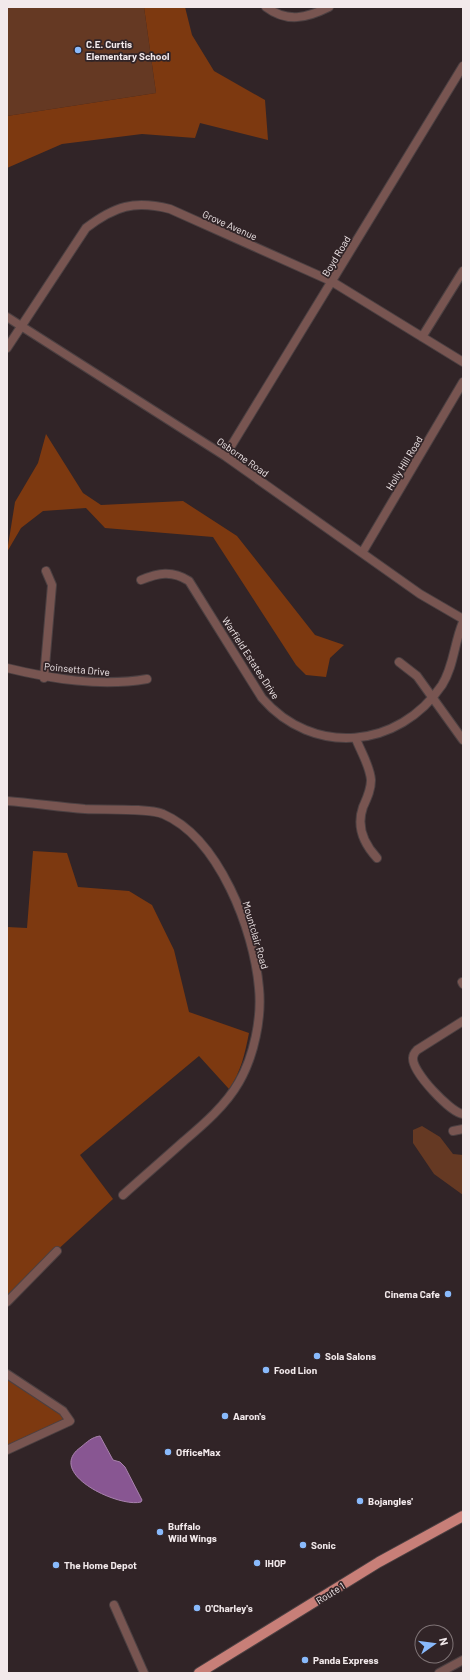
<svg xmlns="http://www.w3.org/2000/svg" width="470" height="1680" font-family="Barlow,sans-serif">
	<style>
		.green { fill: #653923 }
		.forest { fill: #7d3910 }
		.water { fill: #885692; stroke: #a882ad }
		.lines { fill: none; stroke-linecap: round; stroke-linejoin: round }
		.minor-casing { stroke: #4c4042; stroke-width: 10 }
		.major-casing { stroke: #4c4042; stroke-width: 12 }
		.minor { stroke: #785551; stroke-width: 8 }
		.major { stroke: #c87f78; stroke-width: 10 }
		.poi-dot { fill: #89bafc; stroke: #312427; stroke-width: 1.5 }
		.labels { text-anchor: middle; stroke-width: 3.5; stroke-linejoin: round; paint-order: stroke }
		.poi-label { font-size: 10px; font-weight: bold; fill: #f2e9eb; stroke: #312427; text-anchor: start }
		.street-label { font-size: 10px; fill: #f2e9eb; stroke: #312427 }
	</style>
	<rect width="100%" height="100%" fill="#312427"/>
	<path class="green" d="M7 7H144L156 93 7 116Z
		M422 1126 440 1137 453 1154 463 1155V1195L434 1174 413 1143V1130Z"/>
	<path class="forest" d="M144 7H185L192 35 214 71 265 100 268 140 200 123 195 138 142 134 62 144 7 168V116L156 93Z
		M46 434 83 493 101 505 183 501 237 536 315 635 344 645 330 658 326 677 306 675 296 665 213 537 105 528 86 508 43 511 21 528 7 552 15 502 38 463Z
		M33 851 67 853 78 887 129 891 152 905 174 950 189 1012 249 1033C245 1053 241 1072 229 1089L199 1056 80 1155 113 1199 7 1296V927L27 928Z
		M7 1377 60 1412 64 1419 63 1422 7 1448Z"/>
	<path class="water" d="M100 1436 113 1460 120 1462 125 1467 142 1500 141 1502C119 1508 44 1473 81 1447 87 1442 92 1437 100 1436Z"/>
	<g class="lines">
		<defs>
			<path id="minor" d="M266 7C287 23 307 18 329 7
				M7 317 225 456 420 594 463 619
				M422 337 463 271
				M7 348 86 228C115 206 134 200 170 209L331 281 463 362
				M225 456 463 66
				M362 553 463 382
				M141 580C158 573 172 570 189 581L262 698C313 757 399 749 442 685 454 666 454 643 463 622
				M399 662 417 676 463 740
				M7 668C52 679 101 687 147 679
				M44 678 52 585 46 571
				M356 739C361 752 370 766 371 780 371 790 367 798 363 807 356 827 364 844 377 858
				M7 801C33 803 59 807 85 809 104 810 148 808 163 814 219 838 254 930 259 988 262 1018 254 1056 239 1082 226 1105 204 1124 184 1141 164 1159 143 1177 123 1195
				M462 982 463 984
				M463 1021 417 1050C414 1053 413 1055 413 1058 412 1072 450 1112 463 1114
				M453 1131 463 1129
				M7 1302 57 1251
				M7 1374 63 1411 70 1421 7 1450
				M114 1605 144 1673
				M439 1673 463 1660"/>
			<path id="major" d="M199 1673 379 1562 463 1516"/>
		</defs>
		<use href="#minor" class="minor-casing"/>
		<use href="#major" class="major-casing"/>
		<use href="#minor" class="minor"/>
		<use href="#major" class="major"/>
	</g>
	<g class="poi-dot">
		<circle cx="78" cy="50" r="4"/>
		<circle cx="448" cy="1294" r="4"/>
		<circle cx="317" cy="1356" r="4"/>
		<circle cx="266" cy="1370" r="4"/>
		<circle cx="225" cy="1416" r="4"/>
		<circle cx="168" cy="1452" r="4"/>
		<circle cx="360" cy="1501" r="4"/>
		<circle cx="160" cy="1532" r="4"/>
		<circle cx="303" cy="1545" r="4"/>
		<circle cx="257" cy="1563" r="4"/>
		<circle cx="56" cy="1565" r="4"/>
		<circle cx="197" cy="1608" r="4"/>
		<circle cx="305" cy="1660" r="4"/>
	</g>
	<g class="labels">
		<g class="poi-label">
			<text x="86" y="48">C.E. Curtis<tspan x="86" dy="12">Elementary School</tspan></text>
			<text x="440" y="1298" text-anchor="end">Cinema Cafe</text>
			<text x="325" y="1360">Sola Salons</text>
			<text x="274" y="1374">Food Lion</text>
			<text x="233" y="1420">Aaron's</text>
			<text x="176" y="1456">OfficeMax</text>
			<text x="368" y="1505">Bojangles'</text>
			<text x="168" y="1530">Buffalo<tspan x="168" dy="12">Wild Wings</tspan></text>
			<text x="311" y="1549">Sonic</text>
			<text x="265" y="1567">IHOP</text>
			<text x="64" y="1569">The Home Depot</text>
			<text x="205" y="1612">O'Charley's</text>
			<text x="313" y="1664">Panda Express</text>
		</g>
		<g class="street-label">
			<text transform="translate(230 225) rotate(24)" y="4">Grove Avenue</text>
			<text transform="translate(336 256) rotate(-59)" y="4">Boyd Road</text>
			<text transform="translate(243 457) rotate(35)" y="4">Osborne Road</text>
			<text transform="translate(404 463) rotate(-59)" y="4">Holly Hill Road</text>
			<text transform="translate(251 658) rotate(57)" y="4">Warfield Estates Drive</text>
			<text transform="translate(77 669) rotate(5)" y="4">Poinsetta Drive</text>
			<text transform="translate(256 935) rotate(74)" y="4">Mountclair Road</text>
			<text transform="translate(330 1593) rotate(-32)" y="4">Route 1</text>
		</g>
	</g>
	<rect width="470" height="1680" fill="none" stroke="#f2e9eb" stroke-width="16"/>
	<g transform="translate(434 1644) rotate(76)"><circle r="19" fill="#312427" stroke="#7e7375"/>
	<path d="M0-3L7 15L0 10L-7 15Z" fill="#89bafc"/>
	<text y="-6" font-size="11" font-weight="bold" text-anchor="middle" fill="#f2e9eb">N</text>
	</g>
</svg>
